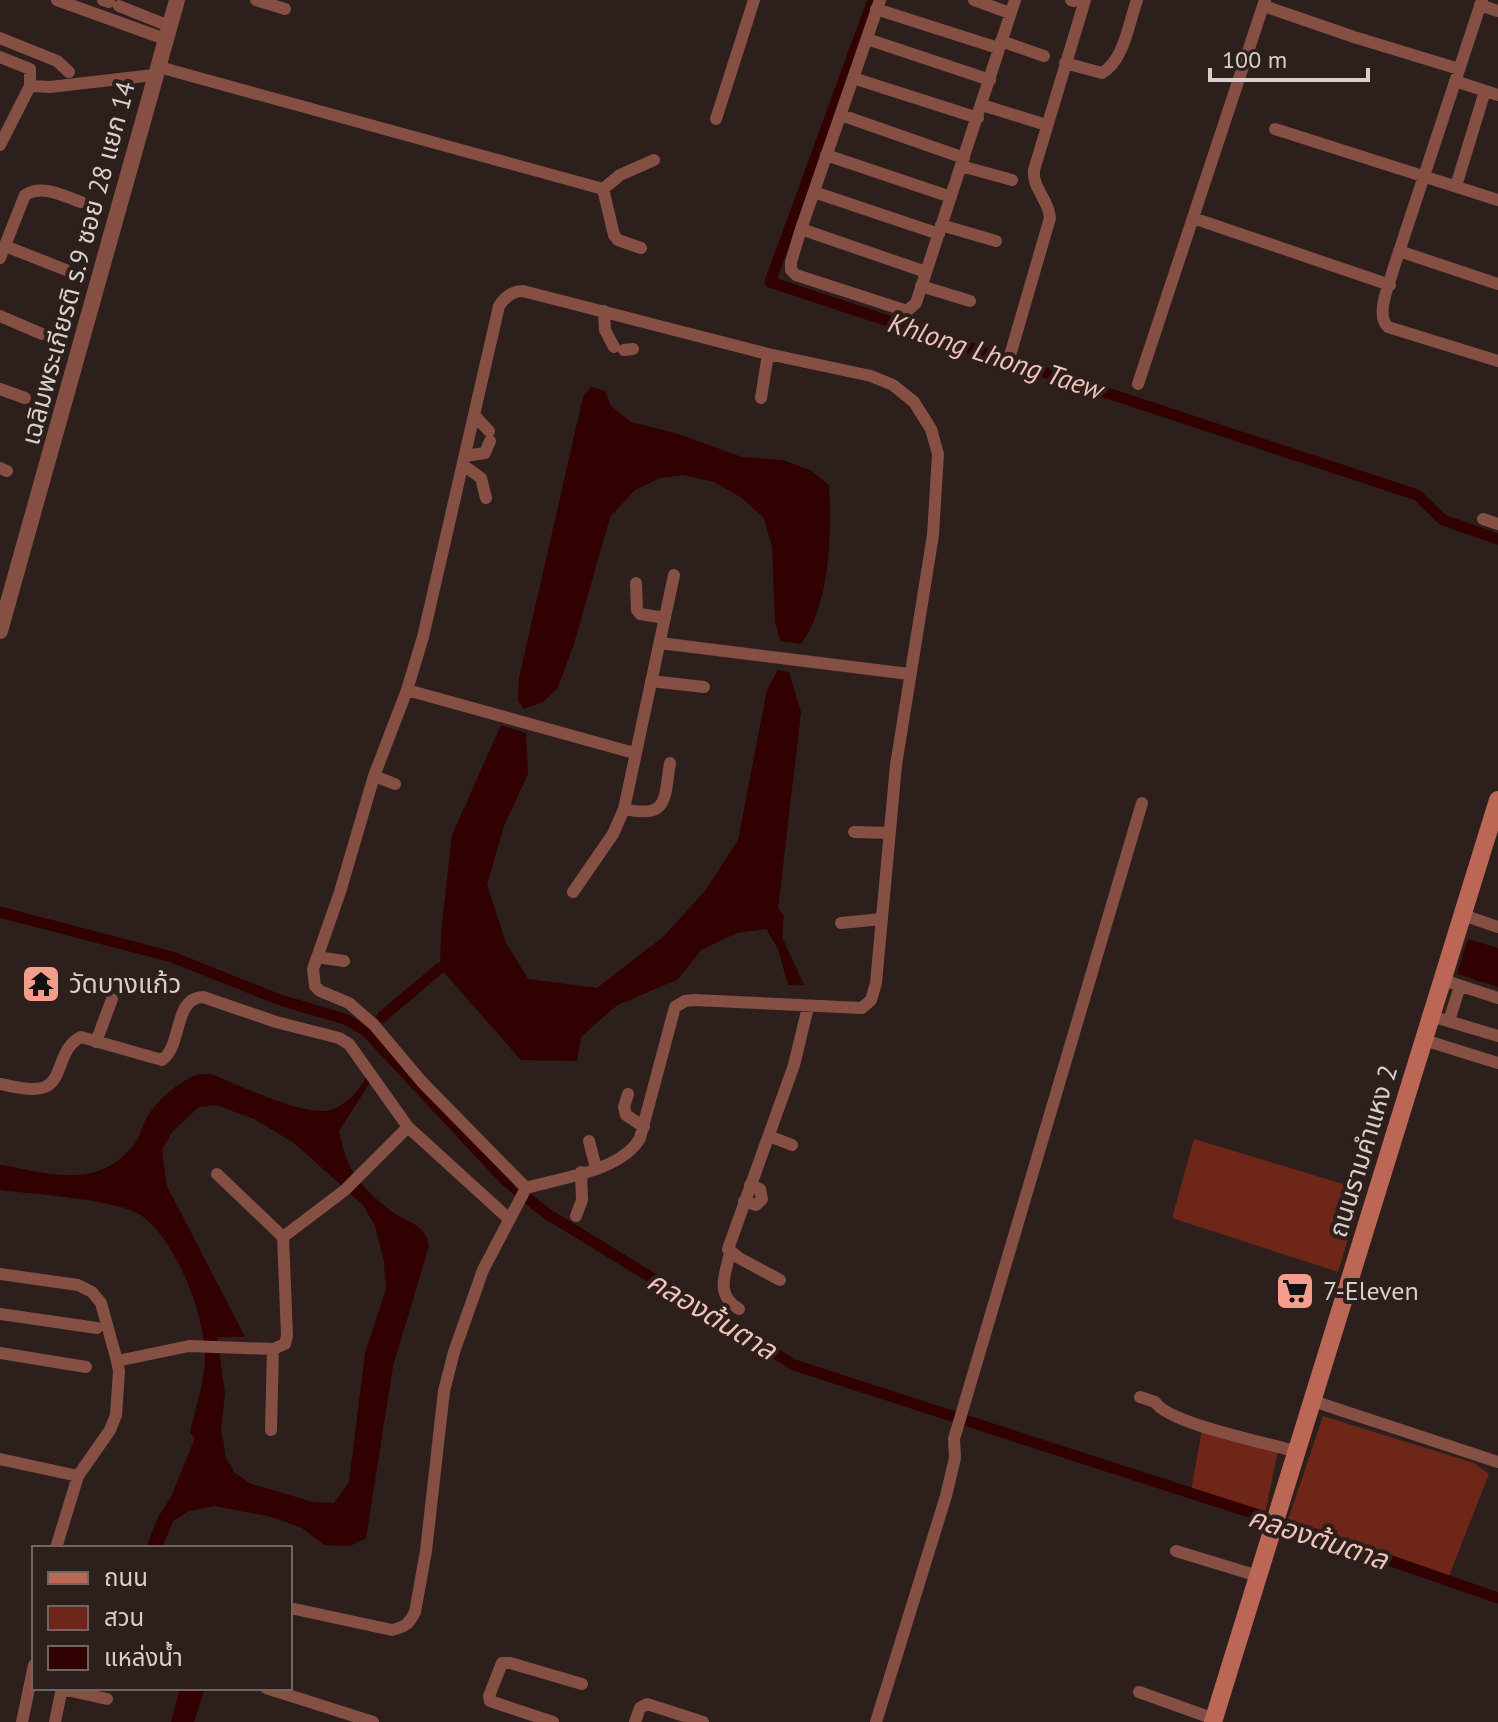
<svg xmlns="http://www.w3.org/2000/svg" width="1498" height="1722" font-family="'PT Sans','Noto Sans Thai',sans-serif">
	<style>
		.green { fill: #6e2619 }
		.water { fill: #310000; fill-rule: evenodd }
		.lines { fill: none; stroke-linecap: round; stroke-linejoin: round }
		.canal { stroke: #310000; stroke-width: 11 }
		.minor { stroke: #854f44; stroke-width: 12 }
		.tertiary { stroke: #854f44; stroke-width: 16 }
		.secondary { stroke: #bc6655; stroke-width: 18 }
		.labels { text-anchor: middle; stroke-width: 8; stroke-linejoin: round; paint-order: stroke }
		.street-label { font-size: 26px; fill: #d8cfcd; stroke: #2c1f1c }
		.poi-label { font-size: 26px; fill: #d8cfcd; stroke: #2c1f1c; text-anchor: start }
		.water-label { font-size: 28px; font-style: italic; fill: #f1c3b9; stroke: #2c1f1c }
	</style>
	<rect width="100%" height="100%" fill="#2c1f1c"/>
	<path class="green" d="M1194 1139 1363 1190 1338 1272 1172 1218Z
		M1323 1416 1474 1463 1489 1474 1449 1576 1288 1520Z
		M1202 1430 1278 1451 1265 1514 1191 1490Z"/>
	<path class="water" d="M591 387 605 391 611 406 631 422 675 433 742 457 783 460 810 470 829 485C832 533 830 604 801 644L780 641 775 621 772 547 764 518 742 498 714 482 683 475 660 478 635 490 610 517 573 647 557 689 543 702 524 709 518 701 519 678 583 397Z
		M778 670 789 672 801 712 778 909 784 916 782 937 804 985H788L778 949 766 929 737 933 701 950 678 979 616 1006 581 1037 577 1061 521 1060 440 968 441 933 452 835 501 725 526 733 528 774 504 826 487 885 506 943 528 979 597 988 663 937 705 891 738 840 767 690Z
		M1468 939 1498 948V987L1457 974Z
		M199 1074H211C238 1085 297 1113 324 1111 344 1109 357 1093 366 1077L371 1081 339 1131C343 1148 346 1163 357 1178 366 1190 382 1205 394 1213 409 1223 427 1226 429 1246L393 1366 366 1538 350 1546 324 1545 302 1528 272 1517 215 1506 189 1511 173 1521 162 1548H146L158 1517 171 1497 195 1438 190 1433C195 1409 204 1384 205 1360 207 1319 175 1236 139 1214 112 1199 33 1194 0 1190V1165C28 1169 59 1179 87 1174 106 1171 127 1157 137 1140 141 1133 143 1124 147 1117 159 1098 178 1082 199 1074ZM216 1105 254 1119 294 1143 363 1205 375 1226 384 1262 386 1289 365 1353 349 1482 334 1503 313 1502 251 1484 235 1473 226 1458 221 1430 225 1393 217 1337H245L167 1186 164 1167 162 1150 172 1132 199 1107Z
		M180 1688H205L194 1722H171Z"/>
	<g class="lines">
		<path class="canal" d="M873 0 770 282 1417 495 1443 520 1498 539
			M0 912 172 957 280 1000 345 1019 366 1031 506 1181 546 1213 794 1365 1271 1519 1498 1598
			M382 1017 440 968"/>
		<path class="minor" d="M57 0 165 39
			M103 0 109 2
			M256 0 285 9
			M880 0 801 229 791 262V270L796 275 907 311 916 303 1015 0
			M974 0 1010 13
			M1071 0 1074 1
			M1482 0 1393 270C1389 286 1375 314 1388 327L1498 361
			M1480 5 1498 11
			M119 6 169 26
			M1264 6 1354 37 1459 69
			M876 9 998 48
			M0 38 57 61 69 72
			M867 39 990 80
			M1001 41 1044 56
			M0 57 30 69V86L0 145
			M1065 63 1102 73C1124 61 1129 22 1137 0
			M159 67 603 189 614 235 618 240 641 248
			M853 78 978 118
			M1455 81 1498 95
			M30 86 50 87 154 75
			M982 105 1040 123
			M841 115 964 158
			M716 119 754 0
			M1275 129 1498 200
			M826 155 951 197
			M961 166 1012 180
			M1456 186 1485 91
			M603 189 620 175 654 160
			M814 192 939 234
			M1193 218 1390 285
			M941 225 996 241
			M801 229 926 272
			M5 246 66 270
			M1399 251 1498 284
			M0 258 25 195C43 184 63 196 81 202
			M921 286 970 301
			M604 311 605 330 614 347
			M0 316 42 334
			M624 350 633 349
			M1011 352 1050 218C1049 200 1032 188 1034 170L1085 0
			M1138 384 1265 0
			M0 389 25 398
			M761 398 768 354
			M475 416 489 431
			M465 456 485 453 490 441
			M463 465 481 478 486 498
			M0 468 7 471
			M1483 519 1498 524
			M636 583 637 610 640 614 665 618
			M660 643 909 674
			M651 681 704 687
			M407 690 634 753
			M374 776 395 784
			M624 809C669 819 664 799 670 763
			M854 832 890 833
			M573 892 613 834 624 809 674 575
			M1463 915 1498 927
			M841 923 882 919
			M317 957 344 961
			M1443 980 1498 998
			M1431 1016 1498 1036
			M1449 1021 1460 986
			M1424 1040 1498 1063
			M96 1042 112 999
			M0 1084C13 1086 32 1092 45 1087 63 1080 58 1048 81 1037L162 1060C183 1045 173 998 203 997L276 1022 339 1038 349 1044 408 1127 509 1219
			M628 1094 624 1107 626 1115 644 1127
			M769 1136 792 1145
			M589 1141 596 1168
			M217 1174 283 1237 287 1336 285 1344 273 1349 271 1430
			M744 1201 756 1205 762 1199 760 1189 750 1185
			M576 1216 582 1200 581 1172
			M283 1237 345 1190 408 1127
			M730 1253C725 1275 715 1295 739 1309
			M0 1274 78 1285 92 1292 101 1303 117 1361 119 1371 116 1415 110 1430 78 1476 56 1548
			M780 1280 739 1258 728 1249 794 1065 808 1007
			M0 1314 97 1328
			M0 1353 86 1367
			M117 1361 189 1346 273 1349
			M1140 1397 1155 1402C1169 1424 1268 1443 1298 1452
			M1313 1401 1498 1462
			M0 1459 78 1476
			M1176 1551 1258 1576
			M290 1608 392 1630C405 1627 409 1624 415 1612L426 1551 444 1391 454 1352 483 1270 526 1188C560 1178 622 1171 640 1138L675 1007 685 1001 694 1000 862 1008 871 1000 876 983 896 765 933 535 938 454 931 429 914 402 893 385 871 376 768 354 523 291C512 291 505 297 499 306L423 637 407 690 374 776 340 892 313 969 315 986 320 991 349 1003 374 1025 422 1082 526 1188
			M266 1688 373 1722
			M62 1689 107 1699
			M1139 1692 1214 1719
			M22 1722 34 1665
			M55 1722 62 1688
			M553 1722 490 1701 489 1696 502 1663H510L582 1684
			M635 1722 640 1708 647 1704 703 1722
			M876 1722 946 1496 955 1458 954 1439 1142 803"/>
		<path class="tertiary" d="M0 631 177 0"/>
		<path class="secondary" d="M1213 1722 1498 800"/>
	</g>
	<defs>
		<symbol id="temple-square" viewBox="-11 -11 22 22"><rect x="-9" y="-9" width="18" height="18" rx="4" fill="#f49d8b" stroke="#2c1f1c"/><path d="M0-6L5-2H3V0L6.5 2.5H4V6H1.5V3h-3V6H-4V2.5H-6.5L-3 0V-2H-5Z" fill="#111"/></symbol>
		<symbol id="supermarket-square" viewBox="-11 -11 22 22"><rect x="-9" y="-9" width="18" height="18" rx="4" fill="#f49d8b" stroke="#2c1f1c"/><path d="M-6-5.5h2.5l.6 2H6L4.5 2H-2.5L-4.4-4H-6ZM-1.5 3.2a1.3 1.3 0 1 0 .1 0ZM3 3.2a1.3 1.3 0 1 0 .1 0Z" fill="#111"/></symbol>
	</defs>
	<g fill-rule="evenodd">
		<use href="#temple-square" x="19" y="962" width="44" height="44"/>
		<use href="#supermarket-square" x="1273" y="1269" width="44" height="44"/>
	</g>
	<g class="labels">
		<g class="street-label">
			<text transform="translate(78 263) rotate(-75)" y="9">เฉลิมพระเกียรติ ร.9 ซอย 28 แยก 14</text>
			<text transform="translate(1363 1151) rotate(-73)" y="9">ถนนรามคำแหง 2</text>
		</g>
		<g class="poi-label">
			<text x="69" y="993">วัดบางแก้ว</text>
			<text x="1323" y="1300">7-Eleven</text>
		</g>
		<g class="water-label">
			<text transform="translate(996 356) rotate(18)" y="10">Khlong Lhong Taew</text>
			<text transform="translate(712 1315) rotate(31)" y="10">คลองต้นตาล</text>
			<text transform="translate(1318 1538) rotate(18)" y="10">คลองต้นตาล</text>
		</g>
	</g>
	<rect x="32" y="1546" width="260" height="144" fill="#2c1f1c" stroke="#716563" stroke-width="2"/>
	<rect x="48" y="1572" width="40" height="12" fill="#bc6655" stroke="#716563" stroke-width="2"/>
	<text x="104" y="1586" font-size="24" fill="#d8cfcd">ถนน</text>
	<rect x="48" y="1606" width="40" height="24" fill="#6e2619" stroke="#716563" stroke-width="2"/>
	<text x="104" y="1626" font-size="24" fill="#d8cfcd">สวน</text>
	<rect x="48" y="1646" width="40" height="24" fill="#310000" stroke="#716563" stroke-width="2"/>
	<text x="104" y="1666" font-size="24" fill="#d8cfcd">แหล่งน้ำ</text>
	<path d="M1210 68v12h158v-12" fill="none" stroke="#d8cfcd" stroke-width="4"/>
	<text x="1222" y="68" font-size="24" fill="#d8cfcd" stroke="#2c1f1c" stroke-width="6" paint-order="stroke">100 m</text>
</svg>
